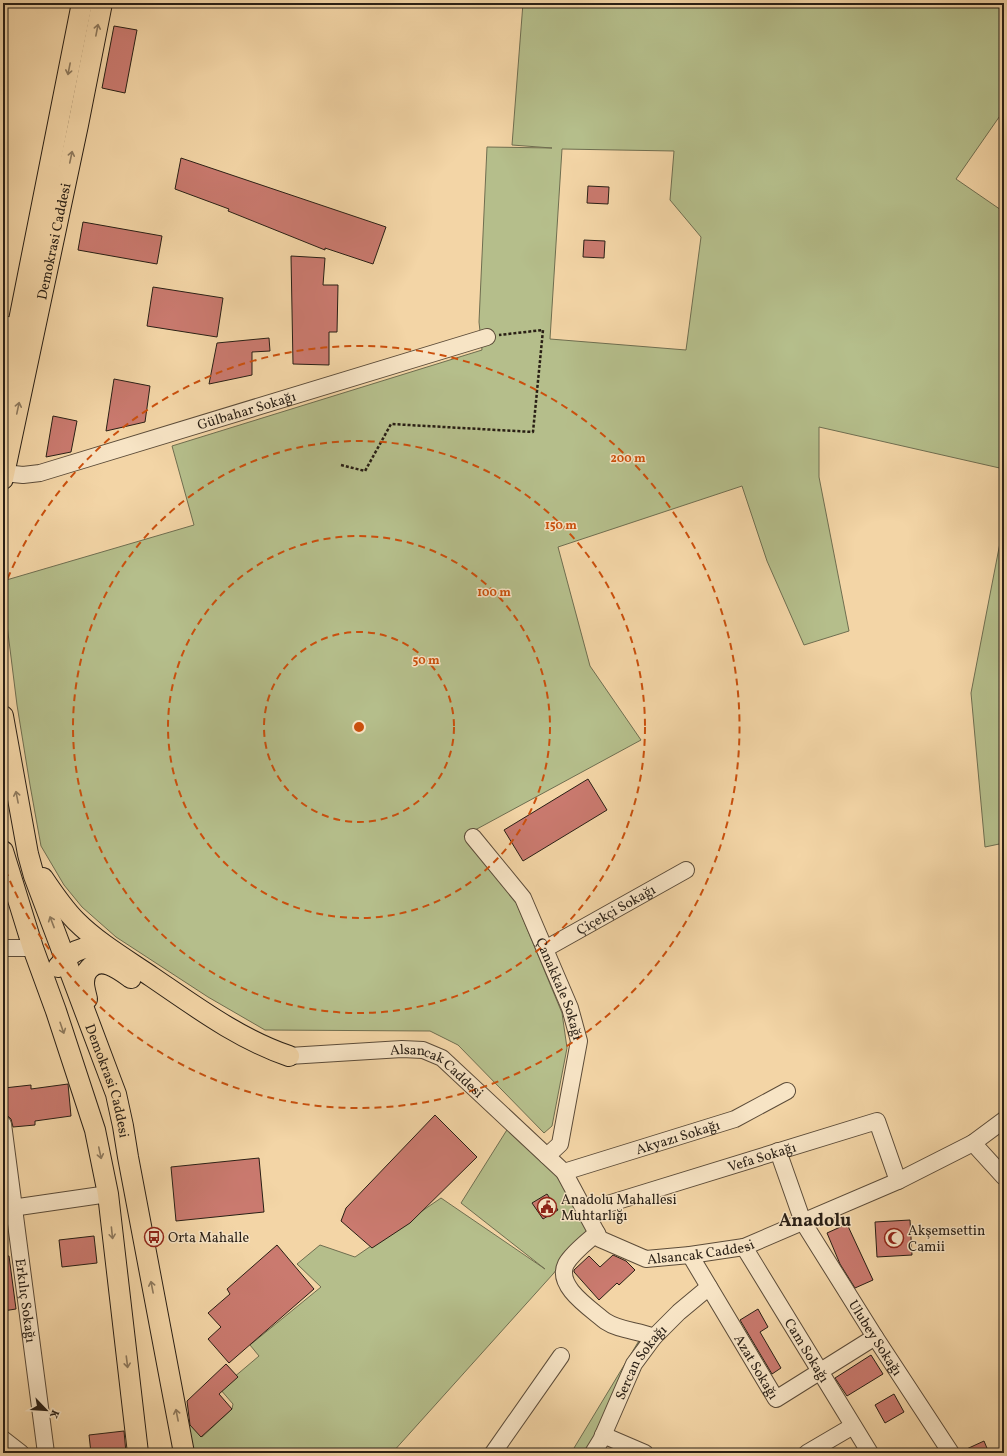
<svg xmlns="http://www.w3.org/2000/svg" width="1007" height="1456" font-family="Vollkorn,serif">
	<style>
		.green { fill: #b5be8b; stroke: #6f6e50; fill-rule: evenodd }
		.building { fill: #ca7a6f; stroke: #291f15 }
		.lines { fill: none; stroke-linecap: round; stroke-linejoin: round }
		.minor-casing { stroke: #5c4c39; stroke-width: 18 }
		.major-casing { stroke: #291f15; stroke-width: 22 }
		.path { stroke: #291f15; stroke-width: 2.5; stroke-dasharray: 3 2; stroke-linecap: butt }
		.minor { stroke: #f7e4c5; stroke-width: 16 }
		.major { stroke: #f3d5a6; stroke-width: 20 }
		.oneway { stroke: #8e7a5e }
		.ring { fill: none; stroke: #cb500d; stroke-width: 2; stroke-dasharray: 7 5 }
		.labels { text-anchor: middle; stroke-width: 3; stroke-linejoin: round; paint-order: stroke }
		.street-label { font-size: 14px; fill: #291f15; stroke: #f7e4c5 }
		.poi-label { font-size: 14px; fill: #291f15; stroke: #f7e4c5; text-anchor: start }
		.district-label { font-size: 18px; font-weight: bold; fill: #291f15; stroke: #f7e4c5 }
		.centre { fill: #cb500d; stroke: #f7e4c5; stroke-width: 2 }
		.ring-label { font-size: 12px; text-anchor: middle; font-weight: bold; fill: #cb500d; stroke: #f7e4c5; stroke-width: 3; stroke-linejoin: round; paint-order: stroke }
	</style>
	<rect width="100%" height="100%" fill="#f3d5a6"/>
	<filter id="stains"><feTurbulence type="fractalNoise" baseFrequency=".005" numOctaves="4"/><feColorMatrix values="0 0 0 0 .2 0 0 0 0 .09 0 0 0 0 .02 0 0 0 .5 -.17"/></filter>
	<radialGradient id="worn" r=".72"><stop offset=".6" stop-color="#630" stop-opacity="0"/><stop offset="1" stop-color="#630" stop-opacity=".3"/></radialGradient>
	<path class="green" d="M523 3H1004V110L956 179 1004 212V469L819 427V477L849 631 804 645 767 561 742 486 558 547 590 666 641 740 464 836 516 902 562 1013 567 1048 552 1126 544 1133 458 1045 430 1031 265 1030 208 997 116 937 82 907 64 885 41 846 30 785 17 705 3 593V581L194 525 172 446 482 350 479 322 487 147 552 148 512 145ZM562 149 674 151 670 200 701 237 686 350 550 339Z
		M1004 522V843L985 847 971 693Z
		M510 1125 559 1178 588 1231 553 1274 392 1453H194L187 1418 202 1437 232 1409 233 1404 220 1389 259 1356 250 1345 321 1287 297 1264 320 1245 355 1257 441 1198 545 1269 461 1203Z
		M640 1339 596 1436 586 1453H571Z"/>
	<path class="building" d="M114 26 137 30 125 93 102 88Z
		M181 158 386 227 373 264 325 248V250L228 211 229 209 175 189Z
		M588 186 609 187 608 204 587 203Z
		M83 222 162 236 157 264 78 250Z
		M584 240 605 241 604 258 583 257Z
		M291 256 325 258 323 285H338L337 332H329V365L293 364Z
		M153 287 223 298 217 337 147 326Z
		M269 338 270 351 252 352V375L209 384 217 343Z
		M114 379 150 386 145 422 106 431Z
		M53 416 77 421 71 452 46 457Z
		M588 779 607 810 523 861 504 830Z
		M68 1084 71 1116 35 1121V1125L13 1127 11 1119 7 1115 4 1088 31 1085V1089Z
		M435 1115 477 1157 410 1223 372 1248 341 1221 346 1208Z
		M259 1158 264 1212 176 1221 171 1167Z
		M547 1194 558 1210 543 1219 532 1203Z
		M910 1220 912 1255 877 1257 875 1222Z
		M847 1224 873 1280 855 1288 840 1264 827 1233Z
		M94 1236 97 1263 62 1267 59 1240Z
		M277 1245 314 1289 229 1363 208 1339 221 1327 208 1313 230 1294 227 1289Z
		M613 1255 626 1261 635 1270 619 1285 617 1283 599 1300 574 1272V1270L589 1256 600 1267Z
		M3 1256H9L16 1309 3 1311Z
		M758 1309 768 1327 760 1332 781 1368 772 1374 740 1320Z
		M871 1355 883 1374 847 1396 835 1378Z
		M226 1364 238 1377 219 1394 232 1409 201 1437 190 1425 187 1401Z
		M894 1394 904 1412 885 1423 875 1405Z
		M124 1431 126 1453H91L89 1435Z
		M984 1441 989 1453H960V1452Z"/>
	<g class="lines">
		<defs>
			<g id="minor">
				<path d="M3 324 18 327"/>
				<path id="s1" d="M4 473 23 475 40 473 487 337"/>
				<path id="s2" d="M473 837 523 898 570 1008 579 1041 560 1144 547 1156"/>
				<path d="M3 948H33"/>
				<path id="s3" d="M545 949 686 870"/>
				<path id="s4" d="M289 1056 402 1049 423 1050 442 1058 564 1172 600 1239 646 1259 690 1255 744 1247 898 1181 973 1143 1004 1120"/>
				<path id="s5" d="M3 1124 46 1453"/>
				<path d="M973 1143 1004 1177"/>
				<path id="s6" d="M778 1151 803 1222 875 1337 951 1453"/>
				<path id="s7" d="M564 1172 735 1119 787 1091"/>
				<path d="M5 1209 108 1194"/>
				<path id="s8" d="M585 1211 877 1121 898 1181"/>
				<path d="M597 1233C587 1242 573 1252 566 1264 555 1286 590 1308 605 1321 620 1331 637 1330 654 1337"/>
				<path id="s9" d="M744 1247 870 1453"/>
				<path id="s10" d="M690 1255 776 1399 875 1337"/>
				<path d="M603 1435 645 1453"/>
				<path d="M3 1439 21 1453"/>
				<path d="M493 1453 561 1356"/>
				<path id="s11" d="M593 1453 601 1440 634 1364 654 1337 679 1312 709 1287"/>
				<path d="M807 1453 853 1426"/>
			</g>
			<g id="major">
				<path d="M3 401 82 3"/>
				<path id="s12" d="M3 479 78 125 102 3"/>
				<path id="s13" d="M3 716 28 854 34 876 116 1094 123 1126 128 1157 184 1453"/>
				<path d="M3 851 33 948 56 1011 95 1130 108 1194 138 1453"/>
				<path d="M43 878C53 893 63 908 76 921 98 943 127 960 152 977 196 1007 239 1039 289 1056"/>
				<path d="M58 967C75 946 88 944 112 953"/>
				<path d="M87 999C86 994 84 988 84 983 84 978 85 973 89 969 101 955 120 970 131 978"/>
			</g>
		</defs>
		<use href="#minor" class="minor-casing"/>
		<use href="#major" class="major-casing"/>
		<path class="path" d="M341 465 365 471 391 424 533 432 543 330 499 335"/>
		<use href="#minor" class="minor"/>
		<use href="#major" class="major"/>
	</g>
	<defs><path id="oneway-shaft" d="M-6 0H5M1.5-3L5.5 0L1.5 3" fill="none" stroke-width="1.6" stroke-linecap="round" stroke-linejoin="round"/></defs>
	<g class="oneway">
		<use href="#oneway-shaft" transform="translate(97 30) rotate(-79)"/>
		<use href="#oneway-shaft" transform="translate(69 69) rotate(101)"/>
		<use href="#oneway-shaft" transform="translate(71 157) rotate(-78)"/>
		<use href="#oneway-shaft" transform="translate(18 408) rotate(-78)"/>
		<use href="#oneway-shaft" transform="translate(17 797) rotate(-101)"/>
		<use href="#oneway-shaft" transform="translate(52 922) rotate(-111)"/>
		<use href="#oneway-shaft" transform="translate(62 1028) rotate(71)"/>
		<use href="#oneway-shaft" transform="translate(100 1153) rotate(78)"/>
		<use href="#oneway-shaft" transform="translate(112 1233) rotate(84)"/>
		<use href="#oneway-shaft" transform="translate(152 1287) rotate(-101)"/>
		<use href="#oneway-shaft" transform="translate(127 1362) rotate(83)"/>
		<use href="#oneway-shaft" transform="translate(177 1415) rotate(-101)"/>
	</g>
	<g class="ring">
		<circle cx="359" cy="727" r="95"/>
		<circle cx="359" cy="727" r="191"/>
		<circle cx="359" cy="727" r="286"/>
		<path d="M3 590A381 381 0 1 1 3 864"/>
	</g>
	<defs>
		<symbol id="civic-ring" viewBox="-11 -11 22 22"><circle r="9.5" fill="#f7e4c5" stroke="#8f2418" stroke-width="1.5"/><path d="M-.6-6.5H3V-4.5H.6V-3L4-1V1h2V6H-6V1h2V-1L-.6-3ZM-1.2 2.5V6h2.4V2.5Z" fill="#8f2418"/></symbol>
		<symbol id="bus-ring" viewBox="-11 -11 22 22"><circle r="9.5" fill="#f7e4c5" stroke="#8f2418" stroke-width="1.5"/><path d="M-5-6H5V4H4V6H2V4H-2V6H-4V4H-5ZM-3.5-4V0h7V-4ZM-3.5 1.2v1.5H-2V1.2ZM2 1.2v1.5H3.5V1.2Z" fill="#8f2418"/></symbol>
		<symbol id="mosque-ring" viewBox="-11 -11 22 22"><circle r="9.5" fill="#f7e4c5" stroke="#8f2418" stroke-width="1.5"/><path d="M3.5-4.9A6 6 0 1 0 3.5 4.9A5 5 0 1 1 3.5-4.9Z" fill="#8f2418"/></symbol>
	</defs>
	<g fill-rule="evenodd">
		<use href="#civic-ring" x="536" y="1196" width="22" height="22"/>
		<use href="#bus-ring" x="143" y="1226" width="22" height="22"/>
		<use href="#mosque-ring" x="883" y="1227" width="22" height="22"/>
	</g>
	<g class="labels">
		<g class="street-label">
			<text dy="5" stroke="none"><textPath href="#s12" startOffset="243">Demokrasi Caddesi</textPath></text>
			<text dy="5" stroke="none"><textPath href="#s1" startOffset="252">Gülbahar Sokağı</textPath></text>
			<text dy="5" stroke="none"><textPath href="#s3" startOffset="81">Çiçekçi Sokağı</textPath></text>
			<text dy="5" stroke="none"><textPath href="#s2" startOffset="177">Çanakkale Sokağı</textPath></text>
			<text dy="5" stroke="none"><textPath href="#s4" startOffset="155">Alsancak Caddesi</textPath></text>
			<text dy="5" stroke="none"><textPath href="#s13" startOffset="381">Demokrasi Caddesi</textPath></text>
			<text dy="5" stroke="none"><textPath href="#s7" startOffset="119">Akyazı Sokağı</textPath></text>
			<text dy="5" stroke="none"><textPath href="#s8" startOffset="185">Vefa Sokağı</textPath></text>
			<text dy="5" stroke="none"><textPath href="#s4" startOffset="503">Alsancak Caddesi</textPath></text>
			<text dy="5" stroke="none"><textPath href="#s5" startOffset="178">Erkılıç Sokağı</textPath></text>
			<text dy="5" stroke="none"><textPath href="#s6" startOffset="212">Ulubey Sokağı</textPath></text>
			<text dy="5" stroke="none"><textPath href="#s9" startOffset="121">Cam Sokağı</textPath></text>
			<text dy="5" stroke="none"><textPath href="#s10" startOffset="130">Azat Sokağı</textPath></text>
			<text dy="5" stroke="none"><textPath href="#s11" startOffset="103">Sercan Sokağı</textPath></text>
		</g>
		<g class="poi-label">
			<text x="561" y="1204">Anadolu Mahallesi<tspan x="561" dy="16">Muhtarlığı</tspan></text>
			<text x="908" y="1235">Akşemsettin<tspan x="908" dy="16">Camii</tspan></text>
			<text x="168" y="1242">Orta Mahalle</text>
		</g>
		<g class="district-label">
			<text x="815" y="1226">Anadolu</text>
		</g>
	</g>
	<circle cx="359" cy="727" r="6" class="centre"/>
	<g class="ring-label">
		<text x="628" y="462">200 m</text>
		<text x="561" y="529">150 m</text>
		<text x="494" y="596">100 m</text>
		<text x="426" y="664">50 m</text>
	</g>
	<rect width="1007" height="1456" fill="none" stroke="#f3d5a6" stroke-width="16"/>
	<rect x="4" y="4" width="999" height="1448" fill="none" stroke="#291f15" stroke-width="2"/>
	<rect x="8" y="8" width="991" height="1440" fill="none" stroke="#291f15"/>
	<g transform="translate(46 1410) rotate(115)" stroke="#f7e4c5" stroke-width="3" paint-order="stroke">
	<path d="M0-3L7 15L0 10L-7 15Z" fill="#291f15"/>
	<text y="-6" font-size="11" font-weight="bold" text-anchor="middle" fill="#291f15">K</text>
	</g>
	<rect width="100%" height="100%" filter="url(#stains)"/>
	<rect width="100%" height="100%" fill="url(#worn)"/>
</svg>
